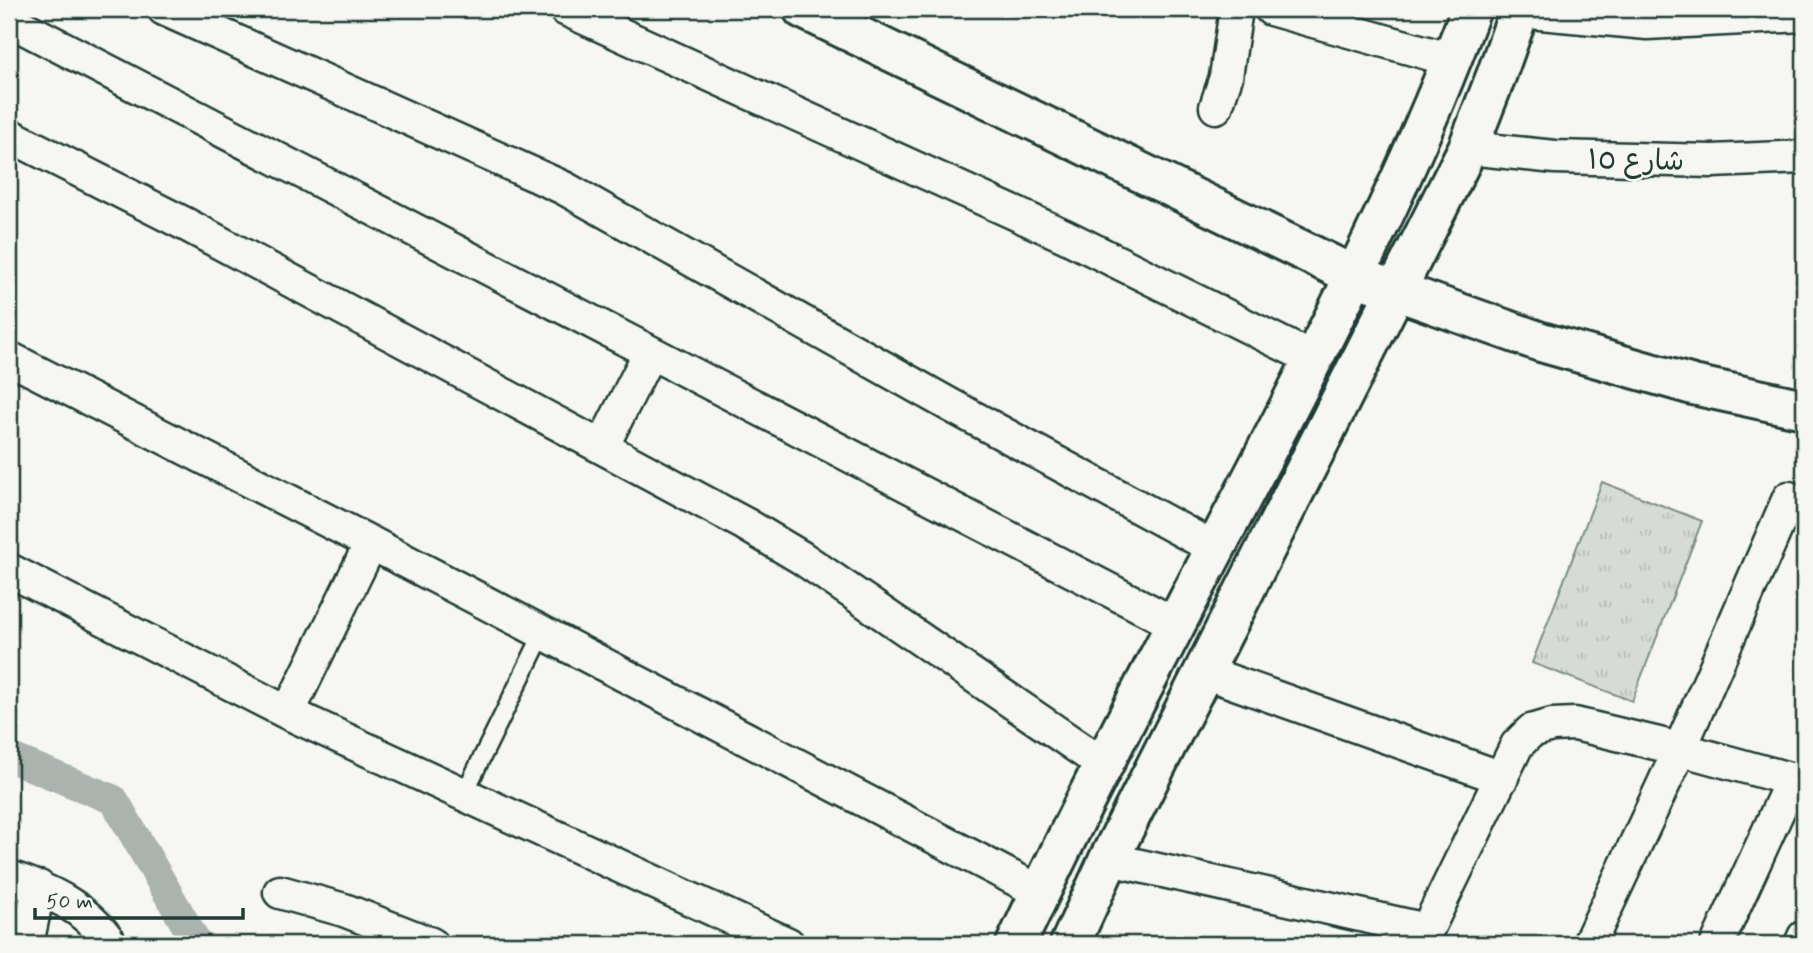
<svg xmlns="http://www.w3.org/2000/svg" width="1813" height="953" font-family="Mynerve,'Playpen Sans Arabic',sans-serif">
	<style>
		.grass { fill: url(#grass-tufts); stroke: #7a8c85; stroke-width: 2 }
		.lines { fill: none; stroke-linecap: round; stroke-linejoin: round }
		.canal { stroke: #aab3ae; stroke-width: 30 }
		.service-casing { stroke: #1f3d34; stroke-width: 21 }
		.minor-casing { stroke: #1f3d34; stroke-width: 37 }
		.tertiary-casing { stroke: #1f3d34; stroke-width: 44 }
		.service { stroke: #f6f6f2; stroke-width: 16 }
		.minor { stroke: #f6f6f2; stroke-width: 32 }
		.tertiary { stroke: #f6f6f2; stroke-width: 38 }
		.labels { text-anchor: middle; stroke-width: 5; stroke-linejoin: round; paint-order: stroke }
		.street-label { font-size: 28px; fill: #1f3d34; stroke: #f6f6f2 }
	</style>
	<defs>
		<pattern id="grass-tufts" width="24" height="20" patternUnits="userSpaceOnUse" patternTransform="scale(1.75)"><rect width="24" height="20" fill="#d6dbd6"/><path d="M3 7l-1-3M5 7V3M7 7l1-3M15 17l-1-3M17 17v-4M19 17l1-3" fill="none" stroke="#b7bdb8"/></pattern>
	</defs>
	<rect width="100%" height="100%" fill="#f6f6f2"/>
	<filter id="ink" filterUnits="userSpaceOnUse"><feTurbulence type="fractalNoise" baseFrequency=".0143" numOctaves="2"/><feDisplacementMap in="SourceGraphic" scale="14" xChannelSelector="R" yChannelSelector="G"/><feConvolveMatrix kernelMatrix="1 2 1 2 8 2 1 2 1" color-interpolation-filters="sRGB"/></filter>
	<g filter="url(#ink)">
		<path class="grass" d="M1602 482 1702 521 1632 701 1532 663Z"/>
		<g class="lines">
			<path class="canal" d="M9 757 114 800 197 944"/>
			<defs>
				<path id="service" d="M464 794 543 633"/>
				<path id="minor" d="M164 9 564 188 950 405 1216 549
					M565 9 1065 236 1313 359
					M1271 9 1452 60
					M1519 11 1647 23 1804 15
					M9 20 1177 625
					M1216 107 1226 77 1236 9
					M9 135 187 225 745 524 802 558 1104 765
					M1468 148 1555 157 1712 161 1804 157
					M9 358 371 543 1040 892
					M602 447 650 352
					M9 570 288 713 788 944
					M1204 672 1502 778
					M288 713 371 543
					M1109 859 1427 930
					M9 877C50 891 86 907 111 944
					M280 892 344 910 431 944
					M27 944 39 887
					M1423 944 1427 930 1517 745 1531 731 1552 725 1575 724 1680 749 1804 783
					M1589 944 1680 749 1789 498
					M1717 944 1792 780
					M1801 944 1804 937"/>
				<path id="tertiary" d="M803 9 1355 276 1541 342 1693 385 1804 409
					M1016 944C1103 757 1202 577 1296 393 1360 267 1422 142 1471 9
					M1070 944 1109 859 1468 148 1496 76 1520 9"/>
			</defs>
			<use href="#service" class="service-casing"/>
			<use href="#minor" class="minor-casing"/>
			<use href="#tertiary" class="tertiary-casing"/>
			<use href="#service" class="service"/>
			<use href="#minor" class="minor"/>
			<use href="#tertiary" class="tertiary"/>
		</g>
	</g>
	<g class="labels">
		<g class="street-label">
			<text transform="translate(1636 159) rotate(1)" y="10">شارع ١٥</text>
		</g>
	</g>
	<rect width="1813" height="953" fill="none" stroke="#f6f6f2" stroke-width="35"/>
	<rect x="18" y="18" width="1778" height="918" fill="none" stroke="#1f3d34" stroke-width="2.5" filter="url(#ink)"/>
	<path d="M35 908v10h208v-10" fill="none" stroke="#1f3d34" stroke-width="3.5"/>
	<text x="46" y="908" font-size="21" fill="#1f3d34" stroke="#f6f6f2" stroke-width="5" paint-order="stroke">50 m</text>
</svg>
